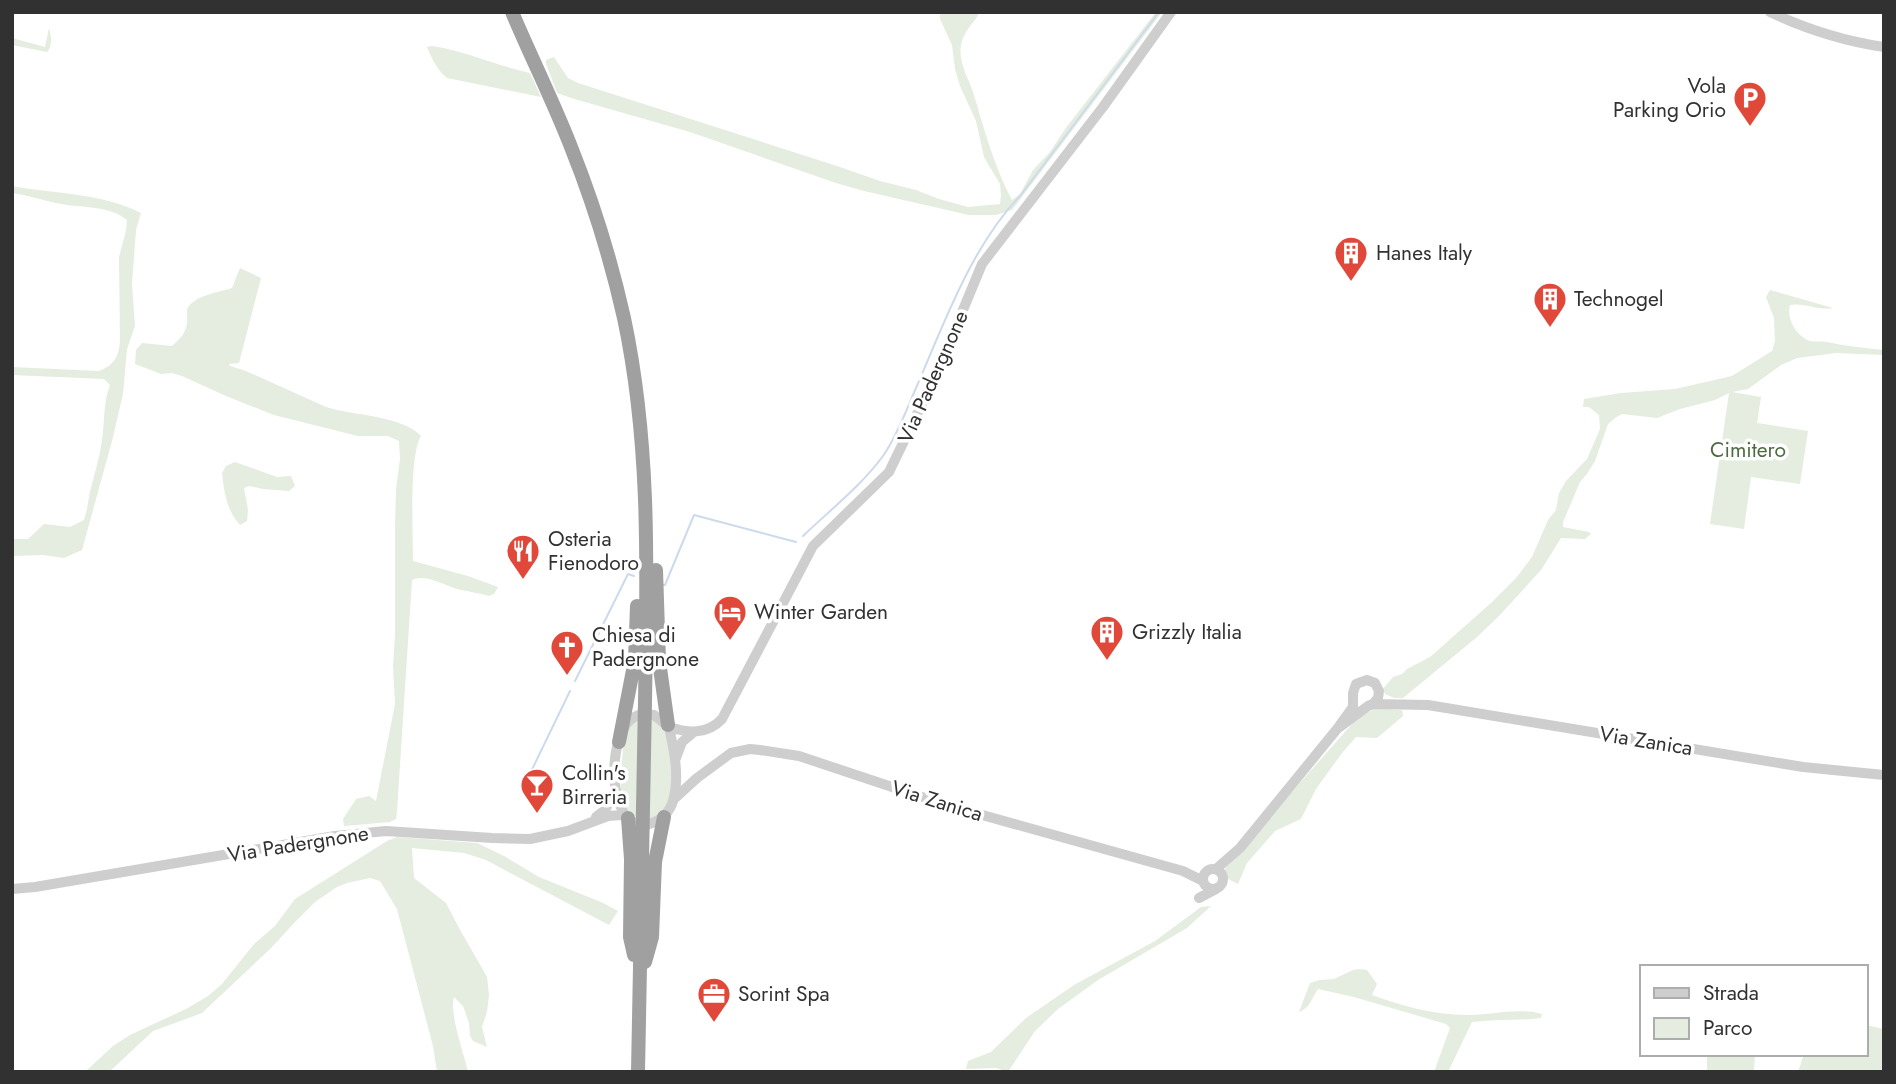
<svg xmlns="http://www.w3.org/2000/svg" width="1896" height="1084" font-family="Jost,sans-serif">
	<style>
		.green { fill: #e4eddf }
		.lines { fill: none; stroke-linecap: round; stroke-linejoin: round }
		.stream { stroke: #ccdaec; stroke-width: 2 }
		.tertiary { stroke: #cecece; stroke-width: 10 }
		.trunk { stroke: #a0a0a0; stroke-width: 14 }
		.labels { text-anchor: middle; stroke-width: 7; stroke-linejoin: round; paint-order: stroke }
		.poi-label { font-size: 21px; fill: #313131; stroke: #fff; text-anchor: start }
		.street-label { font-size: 21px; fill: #313131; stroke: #fff }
		.park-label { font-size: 21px; fill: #4c6b3f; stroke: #fff }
	</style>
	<rect width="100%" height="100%" fill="#fff"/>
	<path class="green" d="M940 12H980C974 23 963 32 961 45 958 61 968 78 973 92 984 128 994 167 1012 200L1020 194 1033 170 1050 152 1065 129 1156 12H1162L1012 210 996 215H969L864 191 836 183 690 132 571 98 557 93 546 64V60L554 57 568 78 578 83 837 166 880 181 916 190 939 199 968 207 1000 204 1001 195 1000 184 984 157 976 121 960 86 955 69 952 45 940 19Z
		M49 28C51 35 53 46 47 52L12 45V38L45 47Z
		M432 46C466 51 497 66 530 73L541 97 447 78C437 70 432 59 427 47Z
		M12 186C55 194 102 193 141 213L136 230 132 284 135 326 127 349 123 394 112 441 82 550 64 558 43 555 12 556V539H28L44 524 70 527 84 520C88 509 88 499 91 488 95 472 100 456 102 440 105 421 103 403 110 385L104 379 12 375V367L99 371C115 365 119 356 120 340L119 257 126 231 127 220C110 205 78 208 56 203 42 200 27 195 12 193Z
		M240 268 261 278 239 363 229 364 230 366 246 371 326 407C354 416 401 415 421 436 409 455 413 535 413 561L468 576 498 587 494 594 489 596C479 593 471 592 461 590 445 587 428 573 412 580L397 811 396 819 390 822 344 826 343 819 356 799 369 796 376 801 395 704 393 666 395 635V529L396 490 400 459 399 441 388 436H358L274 415 226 396 182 376 172 373 161 374 135 364 136 350 142 343 172 346C180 339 186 333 187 323 188 316 185 311 189 306 198 295 219 292 232 288Z
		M1770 290 1833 308C1818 311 1805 302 1790 305 1786 318 1796 336 1810 341 1815 342 1822 341 1827 342 1846 346 1864 348 1884 350V355L1836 353 1797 358 1781 365 1748 389 1732 392 1761 397 1757 423 1808 431 1800 484 1751 477 1744 529 1710 524 1729 393 1715 400 1680 409 1657 418 1622 414 1615 418 1608 424 1595 461 1587 474 1580 482 1563 522V527L1589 532 1591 534 1585 539 1561 538 1541 570 1499 616 1477 637 1403 698H1394L1385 694 1383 689 1393 677 1402 674 1407 669 1430 657 1491 603 1516 578 1532 557 1548 520 1556 510 1559 493 1566 481 1587 459 1600 429 1599 415 1589 407H1583L1584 399 1621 393 1675 389 1732 376 1772 351 1775 341 1774 318 1766 297Z
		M235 462 277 477 291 476 295 486 289 491 263 489 249 486 244 488 248 510 247 521 240 525C227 511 224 492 222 473L226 466Z
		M1377 708 1402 710 1403 716 1377 738 1356 737 1342 753 1316 789 1301 819 1275 831 1247 863 1238 884 1222 876 1226 867 1358 717Z
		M645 716C665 722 665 727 669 747 671 761 675 787 670 801 659 827 631 824 623 799 619 787 621 774 622 761 623 750 623 734 630 725 633 721 641 719 645 716Z
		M397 837 477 843 504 856 539 877 601 902 618 911 609 925 486 860 464 853 412 848 414 878 446 903 459 928 487 977 489 995 487 1012 482 1027 487 1047 473 1041 470 1036 469 1023 463 1006 454 997C449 1014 464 1053 468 1072H437L433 1046 397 909 380 881 370 878 347 883 337 887 315 902 296 921 271 948 202 1013 153 1031 109 1072H85L113 1046 130 1035 188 1008 208 996 222 984 254 944 275 926 295 899 387 841Z
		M1211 906 1187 928 1098 980 1058 1009 1035 1031 1008 1072 996 1068 966 1069 968 1061 991 1052 1026 1018 1074 985 1155 941 1201 907Z
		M1359 969 1367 970 1377 984 1372 995C1402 1006 1435 1015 1467 1015 1489 1015 1521 1007 1542 1014L1541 1018C1518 1021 1495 1019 1472 1022L1448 1072H1434L1450 1028 1446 1024 1354 997 1318 989C1311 999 1311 1007 1299 1012L1310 983 1320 980 1334 979 1353 970Z
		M1866 1025 1884 1029V1072H1798L1804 1054H1866Z
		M1707 1054H1755L1754 1072H1707Z"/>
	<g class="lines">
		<path class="stream" d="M803 536C830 510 861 486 883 456 897 436 906 411 916 388 943 326 972 245 1020 196L1159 12
			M662 585H665L694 515 796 542
			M575 681 628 574 634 576
			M525 784 570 691"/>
		<path class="tertiary" d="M1770 12C1806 29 1844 41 1884 47
			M1373 704 1428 705 1803 767 1884 775
			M643 714 654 715 669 727C674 750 680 777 673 801 667 822 639 835 624 813 612 794 612 761 619 740 623 728 629 716 643 714Z
			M669 727C688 733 707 735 722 719L813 546 889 472 936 375 982 264 1103 107 1171 12
			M676 758 682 742 694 732
			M674 799 697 778 731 753 750 749 760 750 799 756 943 804 1183 871 1203 881
			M596 817 605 810 616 790
			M1203 879a10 10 0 1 1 20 0a10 10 0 1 1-20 0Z
			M1216 869 1240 848 1337 729 1353 707V693L1356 684 1367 680 1375 683 1379 691 1378 698 1373 704 1368 706 1337 729
			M12 889 35 887 335 836 386 831 492 838 530 839 568 831 608 816 621 815 627 817
			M1199 898 1216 889"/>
		<path class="trunk" d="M512 12C531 57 553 101 571 147 593 202 611 260 624 318 651 445 647 573 645 702 643 825 640 949 638 1072
			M656 570 659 661 668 725
			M619 742 635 660 637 606
			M628 818 631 859 630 937 634 955
			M645 962 652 937 655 862 664 817"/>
	</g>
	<defs>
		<symbol id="parking-pin" viewBox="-11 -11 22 30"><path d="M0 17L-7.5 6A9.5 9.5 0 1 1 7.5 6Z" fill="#e0493a" stroke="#fff"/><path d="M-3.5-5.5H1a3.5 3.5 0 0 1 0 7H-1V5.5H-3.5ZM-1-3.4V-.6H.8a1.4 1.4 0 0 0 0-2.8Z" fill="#fff"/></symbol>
		<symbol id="building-pin" viewBox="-11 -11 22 30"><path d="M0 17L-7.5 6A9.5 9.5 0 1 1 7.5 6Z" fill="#e0493a" stroke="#fff"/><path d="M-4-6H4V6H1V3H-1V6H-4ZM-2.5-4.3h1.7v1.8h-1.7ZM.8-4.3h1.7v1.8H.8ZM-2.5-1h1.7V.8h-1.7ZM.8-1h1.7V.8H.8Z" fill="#fff"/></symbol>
		<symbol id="restaurant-pin" viewBox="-11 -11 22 30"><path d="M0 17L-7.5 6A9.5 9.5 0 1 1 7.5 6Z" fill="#e0493a" stroke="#fff"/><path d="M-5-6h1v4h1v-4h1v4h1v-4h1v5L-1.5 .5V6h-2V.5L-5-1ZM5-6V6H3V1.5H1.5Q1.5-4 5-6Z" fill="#fff"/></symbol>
		<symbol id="hotel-pin" viewBox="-11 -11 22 30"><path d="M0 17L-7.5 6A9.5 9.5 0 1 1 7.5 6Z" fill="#e0493a" stroke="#fff"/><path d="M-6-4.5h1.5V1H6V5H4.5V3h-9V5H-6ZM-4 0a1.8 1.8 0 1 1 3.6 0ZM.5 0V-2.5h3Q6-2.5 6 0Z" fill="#fff"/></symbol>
		<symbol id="church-pin" viewBox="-11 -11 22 30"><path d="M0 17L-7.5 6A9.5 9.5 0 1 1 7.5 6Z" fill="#e0493a" stroke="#fff"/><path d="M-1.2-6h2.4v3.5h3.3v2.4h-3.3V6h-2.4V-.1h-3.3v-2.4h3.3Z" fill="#fff"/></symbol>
		<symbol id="bar-pin" viewBox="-11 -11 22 30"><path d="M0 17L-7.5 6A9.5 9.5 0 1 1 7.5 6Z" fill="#e0493a" stroke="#fff"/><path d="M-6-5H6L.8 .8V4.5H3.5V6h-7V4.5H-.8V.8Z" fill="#fff"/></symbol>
		<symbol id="office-pin" viewBox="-11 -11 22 30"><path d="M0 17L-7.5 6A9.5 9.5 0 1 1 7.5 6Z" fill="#e0493a" stroke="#fff"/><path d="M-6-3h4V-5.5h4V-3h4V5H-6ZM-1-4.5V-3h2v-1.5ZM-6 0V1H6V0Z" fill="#fff"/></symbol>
	</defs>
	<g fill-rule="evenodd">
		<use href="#parking-pin" x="1731" y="79" width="38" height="52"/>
		<use href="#building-pin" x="1332" y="234" width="38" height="52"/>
		<use href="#building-pin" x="1531" y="280" width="38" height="52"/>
		<use href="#restaurant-pin" x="504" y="532" width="38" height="52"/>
		<use href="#hotel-pin" x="711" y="593" width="38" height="52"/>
		<use href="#building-pin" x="1088" y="613" width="38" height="52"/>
		<use href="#church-pin" x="548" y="628" width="38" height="52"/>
		<use href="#bar-pin" x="518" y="766" width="38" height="52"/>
		<use href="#office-pin" x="695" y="975" width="38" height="52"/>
	</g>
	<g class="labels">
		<g class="poi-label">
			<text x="1726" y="93" text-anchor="end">Vola<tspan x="1726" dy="24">Parking Orio</tspan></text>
			<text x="1376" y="260">Hanes Italy</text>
			<text x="1574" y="306">Technogel</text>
			<text x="548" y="546">Osteria<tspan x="548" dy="24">Fienodoro</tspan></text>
			<text x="754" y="619">Winter Garden</text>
			<text x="1132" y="639">Grizzly Italia</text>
			<text x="592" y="642">Chiesa di<tspan x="592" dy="24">Padergnone</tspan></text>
			<text x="562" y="780">Collin's<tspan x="562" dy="24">Birreria</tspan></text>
			<text x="738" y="1001">Sorint Spa</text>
		</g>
		<g class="street-label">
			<text transform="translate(933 377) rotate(-66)" y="7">Via Padergnone</text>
			<text transform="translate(1646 741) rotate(9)" y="7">Via Zanica</text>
			<text transform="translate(937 801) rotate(17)" y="7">Via Zanica</text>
			<text transform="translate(298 844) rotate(-9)" y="7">Via Padergnone</text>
		</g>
		<g class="park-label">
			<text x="1748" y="457">Cimitero</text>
		</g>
	</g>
	<rect width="1896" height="1084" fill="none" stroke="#313131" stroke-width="28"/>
	<rect x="1640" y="965" width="228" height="91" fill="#ffffff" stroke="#adadad" stroke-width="2"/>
	<rect x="1654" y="988" width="35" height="10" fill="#cecece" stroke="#adadad" stroke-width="2"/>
	<text x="1703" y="1000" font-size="21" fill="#313131">Strada</text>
	<rect x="1654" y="1018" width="35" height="21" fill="#e4eddf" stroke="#adadad" stroke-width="2"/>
	<text x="1703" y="1035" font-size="21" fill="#313131">Parco</text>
</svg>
